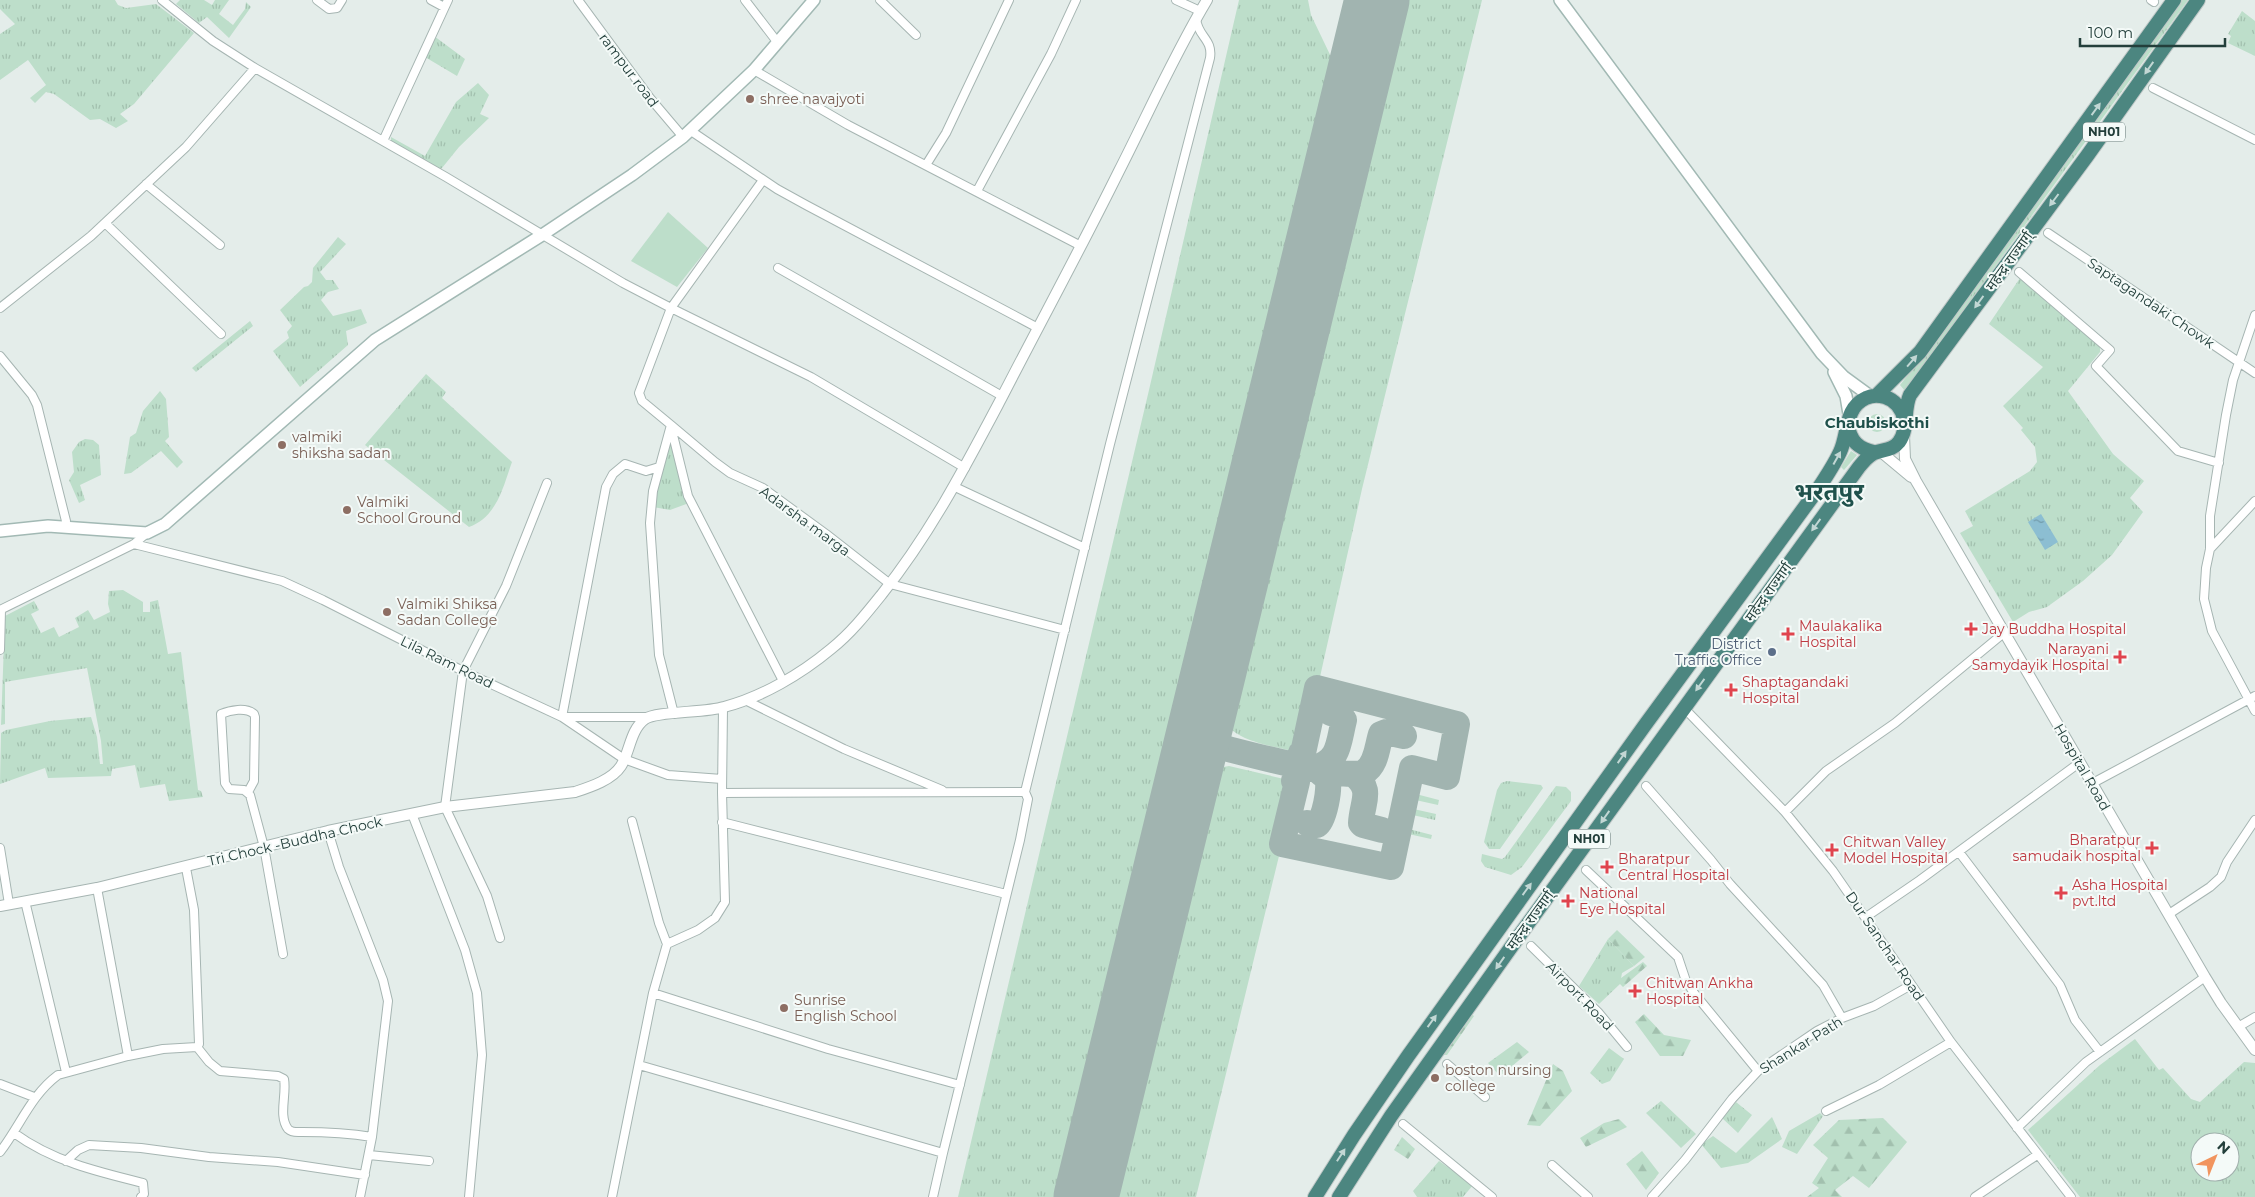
<svg xmlns="http://www.w3.org/2000/svg" width="2255" height="1197" font-family="Montserrat,'Noto Sans Devanagari',sans-serif">
	<style>
		.grass { fill: url(#grass-tufts); fill-rule: evenodd }
		.forest { fill: url(#forest-firs) }
		.garden { fill: #bddeca }
		.water { fill: url(#water-ripples) }
		.lines { fill: none; stroke-linecap: round; stroke-linejoin: round }
		.taxiway { stroke: #a1b4b0; stroke-width: 26 }
		.runway { stroke: #a1b4b0; stroke-width: 65 }
		.minor-casing { stroke: #a6b5b2; stroke-width: 10 }
		.tertiary-casing { stroke: #a6b5b2; stroke-width: 12 }
		.secondary-casing { stroke: #a2b9b4; stroke-width: 14 }
		.trunk-casing { stroke: #c1c9c8; stroke-width: 16 }
		.minor { stroke: #fff; stroke-width: 8 }
		.tertiary { stroke: #fff; stroke-width: 10 }
		.secondary { stroke: #fff; stroke-width: 11 }
		.trunk { stroke: #4c8680; stroke-width: 14 }
		.oneway { fill: #c2d7d4 }
		.education-dot { fill: #8d6e63; stroke: #f4faf8; stroke-width: 2 }
		.health-dot { fill: #e0444e; stroke: #f4faf8; stroke-width: 2 }
		.service-dot { fill: #5c6f8a; stroke: #f4faf8; stroke-width: 2 }
		.labels { text-anchor: middle; stroke-width: 4; stroke-linejoin: round; paint-order: stroke }
		.shield { fill: #f4faf8; stroke: #627774; stroke-width: 1 }
		.shield-label { font-size: 12px; font-weight: bold; fill: #233f3b }
		.street-label { font-size: 14px; fill: #233f3b; stroke: #f4faf8 }
		.education-label { font-size: 14px; fill: #785e54; stroke: #f4faf8; text-anchor: start }
		.health-label { font-size: 14px; fill: #be3a42; stroke: #f4faf8; text-anchor: start }
		.service-label { font-size: 14px; fill: #4e5e75; stroke: #f4faf8; text-anchor: end }
		.neighbourhood-label { font-size: 15px; font-weight: bold; fill: #1f514b; stroke: #f4faf8 }
		.town-label { font-size: 24px; font-weight: bold; fill: #1f514b; stroke: #f4faf8 }
	</style>
	<defs>
		<pattern id="grass-tufts" width="24" height="20" patternUnits="userSpaceOnUse" patternTransform="scale(1.25)"><rect width="24" height="20" fill="#bddeca"/><path d="M3 7l-1-3M5 7V3M7 7l1-3M15 17l-1-3M17 17v-4M19 17l1-3" fill="none" stroke="#a2c0ae"/></pattern>
		<pattern id="forest-firs" width="22" height="20" patternUnits="userSpaceOnUse" patternTransform="scale(1.25)"><rect width="22" height="20" fill="#bddeca"/><path d="M5 1l3.5 6h-7zM16 11l3.5 6h-7z" fill="#a2c0ae"/></pattern>
		<pattern id="water-ripples" width="26" height="14" patternUnits="userSpaceOnUse" patternTransform="scale(1.25)"><rect width="26" height="14" fill="#8cbed2"/><path d="M2 4q2-2 4 0t4 0M15 11q2-2 4 0t4 0" fill="none" stroke="#729cac"/></pattern>
	</defs>
	<rect width="100%" height="100%" fill="#e4edea"/>
	<path class="grass" d="M0 0H115L118 5 126 8 156 4 194 33 134 104 120 114 128 121 116 128 100 119 90 120 54 94 46 92 35 103 30 98 46 85 28 60 0 80V34L15 24 0 9Z
		M180 0H204L212 5 215 0H229L219 14 233 25 245 9 246 2 251 7 229 38 207 17 199 23 176 4Z
		M1239 0H1308L1311 15 1334 63 1060 1197H958L1149 390Z
		M1394 0H1482L1362 489 1303 753C1283 748 1238 743 1227 724 1224 719 1224 712 1223 705Z
		M2181 0H2188L1905 391 1900 385 1943 330 2056 176Z
		M2242 11 2255 21V56L2228 43 2231 36 2228 34Z
		M434 36 465 59 457 76 425 57Z
		M478 83 489 95 480 114 489 118 459 147 442 168 439 170 391 143V137L425 156 456 102Z
		M338 237 346 244 320 272 326 280H333L339 289 328 292 321 300 333 316 361 309 367 323 346 331 348 345 300 387 273 351 289 338 287 332 292 326 280 310 304 287 308 286 312 282 313 268Z
		M2020 278 2100 347V352L2068 391 2113 454 2144 481 2130 498 2143 512 2112 555 2083 581 2047 607 2029 612 2013 622 1960 533 1973 526 1965 511 2030 471 2037 462 2035 447 2021 430 2023 428 2003 406 2043 367 1989 324Z
		M250 321 253 326 196 372 192 368Z
		M426 374 446 392 442 398 512 462C503 487 497 517 469 527L365 445Z
		M160 391 166 399 169 437 165 441 183 462 177 468 161 451 131 473 124 474 130 437 136 433 143 411Z
		M1868 423a9 9 0 1 1 18 0a9 9 0 1 1-18 0Z
		M669 437 673 438 689 503 670 510 653 507Z
		M85 439 93 440 99 445 101 475 80 485 85 500 79 503 69 480 74 472 72 452 79 442Z
		M1851 451 1857 455 1844 470 1841 467Z
		M123 590 143 602V612H150V602L158 600 168 654 181 652 198 790 201 791 203 797 169 801 165 784 140 788 135 765 112 769 111 776 48 778 45 768 0 784 1 733 6 730 50 721 91 717 97 737 100 764H103L101 741 87 668 5 682V724L1 725 5 616 34 601 39 610 31 614 41 633 54 627 59 637 79 627 75 618 88 610 94 620 110 612 108 604 109 591Z
		M1229 766 1297 782 1196 1197H1104L1204 785C1208 774 1217 767 1229 766Z
		M1417 773 1444 779 1442 786 1415 780Z
		M1507 781 1541 785 1543 788 1500 849H1489L1484 842 1497 790 1501 783Z
		M1556 786 1566 787 1571 792V801L1522 867 1511 875 1485 867 1481 861 1482 854 1502 859 1505 857Z
		M1412 793 1439 800 1438 805 1411 799Z
		M1409 808 1436 814 1435 820 1408 814Z
		M1405 828 1432 835 1431 839 1404 833Z
		M1608 939 1634 966 1622 973 1620 984 1599 1004 1579 986Z
		M2135 1039 2159 1070 2163 1068 2191 1099 2200 1102 2244 1062 2255 1063V1197H2080L2028 1130 2100 1065ZM2200 1142H2230V1172H2200Z
		M1609 1048 1624 1059 1610 1081 1602 1084 1590 1073Z
		M1661 1101 1696 1134 1681 1148 1646 1113Z
		M1736 1102 1752 1115 1738 1133 1722 1118Z
		M1820 1113 1823 1116 1797 1154 1782 1147 1789 1131Z
		M1772 1117 1782 1139 1748 1163 1721 1168 1701 1144 1713 1136 1736 1153Z
		M1439 1161 1473 1185 1463 1197H1417L1413 1191Z"/>
	<path class="forest" d="M1617 930 1645 957 1634 966 1608 939Z
		M1643 962 1647 966 1623 987 1617 981Z
		M1471 1014 1474 1016 1447 1055H1443Z
		M1644 1014 1664 1035 1691 1040 1683 1056H1660L1635 1022Z
		M1517 1042 1529 1052 1500 1076 1488 1063Z
		M1553 1064 1563 1071 1572 1091 1540 1126 1527 1125Z
		M1883 1118 1907 1142 1869 1188 1853 1176 1835 1190 1842 1197H1807L1819 1188 1812 1183 1828 1158 1813 1145 1839 1120Z
		M1619 1119 1627 1127 1586 1147 1580 1138 1604 1123Z
		M1402 1137 1415 1149 1408 1159 1394 1150Z
		M1642 1151 1659 1173 1646 1190 1626 1164Z"/>
	<path class="garden" d="M668 212 708 248 677 287 631 261Z"/>
	<path class="water" d="M2041 514 2058 542 2045 550 2028 522Z"/>
	<g class="lines">
		<path class="taxiway" d="M1317 688 1457 724 1447 777 1412 768 1391 867 1282 844 1297 782 1294 781 1301 753H1303Z
			M1205 709C1203 727 1206 740 1224 748
			M1190 770C1197 755 1207 748 1224 748 1248 754 1348 781 1364 772 1377 765 1377 746 1381 734L1386 732 1404 736
			M1353 774C1374 790 1362 801 1361 823L1363 825 1382 830
			M1307 823 1317 825C1324 821 1331 786 1327 779 1324 775 1319 772 1315 768 1340 760 1338 744 1344 720L1341 716 1331 713"/>
		<path class="runway" d="M1086 1197 1377 0"/>
		<defs>
			<path id="minor" d="M162 0 213 41 255 68 446 177 623 283 671 308 639 393 642 401 671 425 653 491 650 523 659 655 674 714
				M317 0 329 9 337 8 342 0
				M431 0 444 7
				M578 0 650 98 683 137
				M745 0 778 43
				M880 0 916 35
				M1176 0 1200 11
				M2151 0 2154 2
				M754 70 848 125 1081 246
				M2153 88 2255 140
				M691 131 777 189 806 205 1038 328
				M383 141 448 0
				M926 165 946 133 1009 0
				M763 180 671 308 811 377 965 468
				M146 184 220 245
				M977 191 1051 54 1076 0
				M105 223 221 334
				M2048 233 2255 373
				M778 268 1002 396
				M2019 272 2110 350 2096 366 2178 451 2219 463
				M0 308 91 236 186 147 255 68
				M2255 315 2233 380 2226 415 2210 516V549L2206 568 2204 599 2212 631 2255 711
				M0 356 32 395 37 405 66 521 65 527
				M671 425 715 462 730 473 763 488 826 534 890 584 1065 630
				M671 427 688 496 783 681
				M659 467 646 471 625 464 613 474 606 487 562 717 624 759 668 775 722 779
				M955 487 1085 548
				M134 544 282 581 323 600 463 671 562 717H649
				M2210 549 2255 501
				M0 610 134 544 147 533
				M0 650 1 610
				M745 700 844 749 942 790
				M1684 708 1785 812 1833 871 1951 1042 2071 1197
				M2091 784 2255 696
				M1646 786 1711 860 1730 884 1823 985 1842 1018
				M248 792 254 781 255 717 254 714C246 707 230 710 221 714L225 783 229 789 244 790 250 795 264 847 283 954
				M722 793 1025 792
				M1785 812 1826 771 1895 723 2005 632
				M412 814 465 950 477 993 482 1055 469 1197
				M632 821 659 923 667 944
				M722 822 1006 894
				M328 831 339 867 383 980 388 1001 372 1137 360 1197
				M0 848 9 904
				M1959 852 2060 985 2075 1020 2100 1052
				M1586 870 1678 957 1686 981 1694 993 1758 1071
				M25 901 66 1072
				M2169 914 2210 887 2221 877 2227 862 2255 820
				M1866 917 1920 880 2079 763
				M500 938 487 896 445 807 463 671 506 586 547 483
				M1531 946 1598 1012 1627 1047
				M653 993 828 1049 960 1085
				M2238 1027 2255 1017
				M197 1047 209 1062 220 1071 278 1076 284 1079C287 1094 278 1116 288 1129 292 1133 297 1132 302 1132 326 1132 348 1133 372 1137
				M128 1056 163 1049 197 1047 199 1044 194 910 186 868
				M1447 1064 1485 1097
				M639 1065 943 1153 933 1197
				M0 1084 34 1097
				M1826 1111 1879 1085 1951 1042
				M1403 1124 1492 1197
				M2017 1128 2086 1062 2205 977
				M14 1133C52 1161 98 1172 143 1183L144 1194 141 1197
				M0 1152C20 1126 31 1095 58 1075L128 1056 97 888
				M943 1153 1020 840 1028 799 1025 792 1110 444 1210 58C1213 39 1198 37 1196 19
				M369 1155 429 1161
				M66 1161 78 1150 89 1145 141 1148 209 1157 278 1162 365 1175
				M1552 1165 1588 1197
				M612 1197 653 993 667 944 698 930 715 918 725 902 722 793 723 708
				M1652 1197 1685 1160 1732 1099 1758 1071 1817 1031 1842 1018 1874 1006 1911 985
				M1975 1197 2037 1155"/>
			<path id="tertiary" d="M1904 435 1905 459 1916 481 2205 977 2221 1003 2255 1050
				M1881 452 1911 477
				M0 906 97 888 328 831 445 807 575 792C590 787 612 780 621 766 630 752 630 730 645 719 657 711 706 713 724 707 762 697 801 674 831 649 851 633 866 614 882 594 930 534 965 467 1001 399 1040 323 1081 248 1119 171 1148 114 1174 55 1207 0"/>
			<path id="secondary" d="M1560 0 1822 354 1844 377 1870 396
				M1834 372 1846 396 1849 414
				M0 531 48 526 147 533 165 524 375 340 542 235 632 175 683 137 754 70 814 0"/>
			<path id="trunk" d="M1877 395 1920 352 2174 0
				M1848 425C1850 441 1859 449 1874 452
				M1315 1197 1354 1135 1408 1056 1645 725 1818 489C1826 477 1834 465 1840 452 1849 433 1844 408 1866 398 1872 395 1878 395 1885 397 1895 400 1902 409 1904 419
				M1339 1197 1391 1116 1519 936 1859 467C1863 462 1868 456 1874 453 1883 449 1892 451 1899 442 1909 428 1903 410 1910 395L2087 156 2198 0"/>
		</defs>
		<use href="#minor" class="minor-casing"/>
		<use href="#tertiary" class="tertiary-casing"/>
		<use href="#secondary" class="secondary-casing"/>
		<use href="#trunk" class="trunk-casing"/>
		<use href="#minor" class="minor"/>
		<use href="#tertiary" class="tertiary"/>
		<use href="#secondary" class="secondary"/>
		<use href="#trunk" class="trunk"/>
	</g>
	<defs><path id="oneway-solid" d="M-6-.8H1V-3.2L6.5 0L1 3.2V.8H-6Z" transform="scale(1.25)"/></defs>
	<g class="oneway">
		<use href="#oneway-solid" transform="translate(2149 68) rotate(125)"/>
		<use href="#oneway-solid" transform="translate(2096 109) rotate(-54)"/>
		<use href="#oneway-solid" transform="translate(2054 200) rotate(127)"/>
		<use href="#oneway-solid" transform="translate(1979 302) rotate(126)"/>
		<use href="#oneway-solid" transform="translate(1912 361) rotate(-49)"/>
		<use href="#oneway-solid" transform="translate(1837 458) rotate(-61)"/>
		<use href="#oneway-solid" transform="translate(1816 525) rotate(126)"/>
		<use href="#oneway-solid" transform="translate(1700 685) rotate(126)"/>
		<use href="#oneway-solid" transform="translate(1622 757) rotate(-55)"/>
		<use href="#oneway-solid" transform="translate(1605 817) rotate(125)"/>
		<use href="#oneway-solid" transform="translate(1527 889) rotate(-54)"/>
		<use href="#oneway-solid" transform="translate(1500 963) rotate(125)"/>
		<use href="#oneway-solid" transform="translate(1432 1021) rotate(-54)"/>
		<use href="#oneway-solid" transform="translate(1341 1155) rotate(-57)"/>
	</g>
	<g class="education-dot">
		<circle cx="750" cy="99" r="5"/>
		<circle cx="282" cy="445" r="5"/>
		<circle cx="347" cy="510" r="5"/>
		<circle cx="387" cy="612" r="5"/>
		<circle cx="784" cy="1008" r="5"/>
		<circle cx="1435" cy="1078" r="5"/>
	</g>
	<g class="health-dot">
		<path d="M1968.5 621.5h5v5h5v5h-5v5h-5v-5h-5v-5h5z"/>
		<path d="M1785.5 626.5h5v5h5v5h-5v5h-5v-5h-5v-5h5z"/>
		<path d="M2117.5 649.5h5v5h5v5h-5v5h-5v-5h-5v-5h5z"/>
		<path d="M1728.5 682.5h5v5h5v5h-5v5h-5v-5h-5v-5h5z"/>
		<path d="M2149.5 840.5h5v5h5v5h-5v5h-5v-5h-5v-5h5z"/>
		<path d="M1829.5 842.5h5v5h5v5h-5v5h-5v-5h-5v-5h5z"/>
		<path d="M1604.5 859.5h5v5h5v5h-5v5h-5v-5h-5v-5h5z"/>
		<path d="M2058.5 885.5h5v5h5v5h-5v5h-5v-5h-5v-5h5z"/>
		<path d="M1565.5 893.5h5v5h5v5h-5v5h-5v-5h-5v-5h5z"/>
		<path d="M1632.5 983.5h5v5h5v5h-5v5h-5v-5h-5v-5h5z"/>
	</g>
	<circle class="service-dot" cx="1772" cy="652" r="5"/>
	<g class="labels">
		<g class="shield">
			<rect x="2083" y="122.5" width="42" height="19" rx="4"/>
			<rect x="1568" y="829.5" width="42" height="19" rx="4"/>
		</g>
		<g class="shield-label">
			<text x="2104" y="136">NH01</text>
			<text x="1589" y="843">NH01</text>
		</g>
		<g class="street-label">
			<text transform="translate(629 70) rotate(53)" y="5">rampur road</text>
			<text transform="translate(2009 261) rotate(-54)" y="5">महेन्द्र राज्मार्ग्</text>
			<text transform="translate(2151 303) rotate(34)" y="5">Saptagandaki Chowk</text>
			<text transform="translate(805 521) rotate(36)" y="5">Adarsha marga</text>
			<text transform="translate(1768 592) rotate(-54)" y="5">महेन्द्र राज्मार्ग्</text>
			<text transform="translate(447 662) rotate(26)" y="5">Lila Ram Road</text>
			<text transform="translate(2082 767) rotate(60)" y="5">Hospital Road</text>
			<text transform="translate(295 841) rotate(-13)" y="5">Tri Chock -Buddha Chock</text>
			<text transform="translate(1530 920) rotate(-54)" y="5">महेन्द्र राज्मार्ग्</text>
			<text transform="translate(1885 946) rotate(56)" y="5">Dur Sanchar Road</text>
			<text transform="translate(1580 996) rotate(46)" y="5">Airport Road</text>
			<text transform="translate(1801 1045) rotate(-32)" y="5">Shankar Path</text>
		</g>
		<g class="education-label">
			<text x="760" y="104">shree navajyoti</text>
			<text x="292" y="442">valmiki<tspan x="292" dy="16">shiksha sadan</tspan></text>
			<text x="357" y="507">Valmiki<tspan x="357" dy="16">School Ground</tspan></text>
			<text x="397" y="609">Valmiki Shiksa<tspan x="397" dy="16">Sadan College</tspan></text>
			<text x="794" y="1005">Sunrise<tspan x="794" dy="16">English School</tspan></text>
			<text x="1445" y="1075">boston nursing<tspan x="1445" dy="16">college</tspan></text>
		</g>
		<g class="health-label">
			<text x="1799" y="631">Maulakalika<tspan x="1799" dy="16">Hospital</tspan></text>
			<text x="1982" y="634">Jay Buddha Hospital</text>
			<text x="2109" y="654" text-anchor="end">Narayani<tspan x="2109" dy="16">Samydayik Hospital</tspan></text>
			<text x="1742" y="687">Shaptagandaki<tspan x="1742" dy="16">Hospital</tspan></text>
			<text x="2141" y="845" text-anchor="end">Bharatpur<tspan x="2141" dy="16">samudaik hospital</tspan></text>
			<text x="1843" y="847">Chitwan Valley<tspan x="1843" dy="16">Model Hospital</tspan></text>
			<text x="1618" y="864">Bharatpur<tspan x="1618" dy="16">Central Hospital</tspan></text>
			<text x="2072" y="890">Asha Hospital<tspan x="2072" dy="16">pvt.ltd</tspan></text>
			<text x="1579" y="898">National<tspan x="1579" dy="16">Eye Hospital</tspan></text>
			<text x="1646" y="988">Chitwan Ankha<tspan x="1646" dy="16">Hospital</tspan></text>
		</g>
		<g class="service-label">
			<text x="1762" y="649">District<tspan x="1762" dy="16">Traffic Office</tspan></text>
		</g>
		<g class="neighbourhood-label">
			<text x="1877" y="428">Chaubiskothi</text>
		</g>
		<g class="town-label">
			<text x="1829" y="500">भरतपुर</text>
		</g>
	</g>
	<g transform="translate(2215 1157) rotate(43)"><circle r="24" fill="#f4faf8" stroke="#a0afac"/>
	<path d="M0-4L9 19L0 12L-9 19Z" fill="#f1945e"/>
	<text y="-8" font-size="14" font-weight="bold" text-anchor="middle" fill="#233f3b">N</text>
	</g>
	<path d="M2080 38v8h145v-8" fill="none" stroke="#233f3b" stroke-width="2.5"/>
	<text x="2088" y="38" font-size="15" fill="#233f3b" stroke="#f4faf8" stroke-width="4" paint-order="stroke">100 m</text>
</svg>
